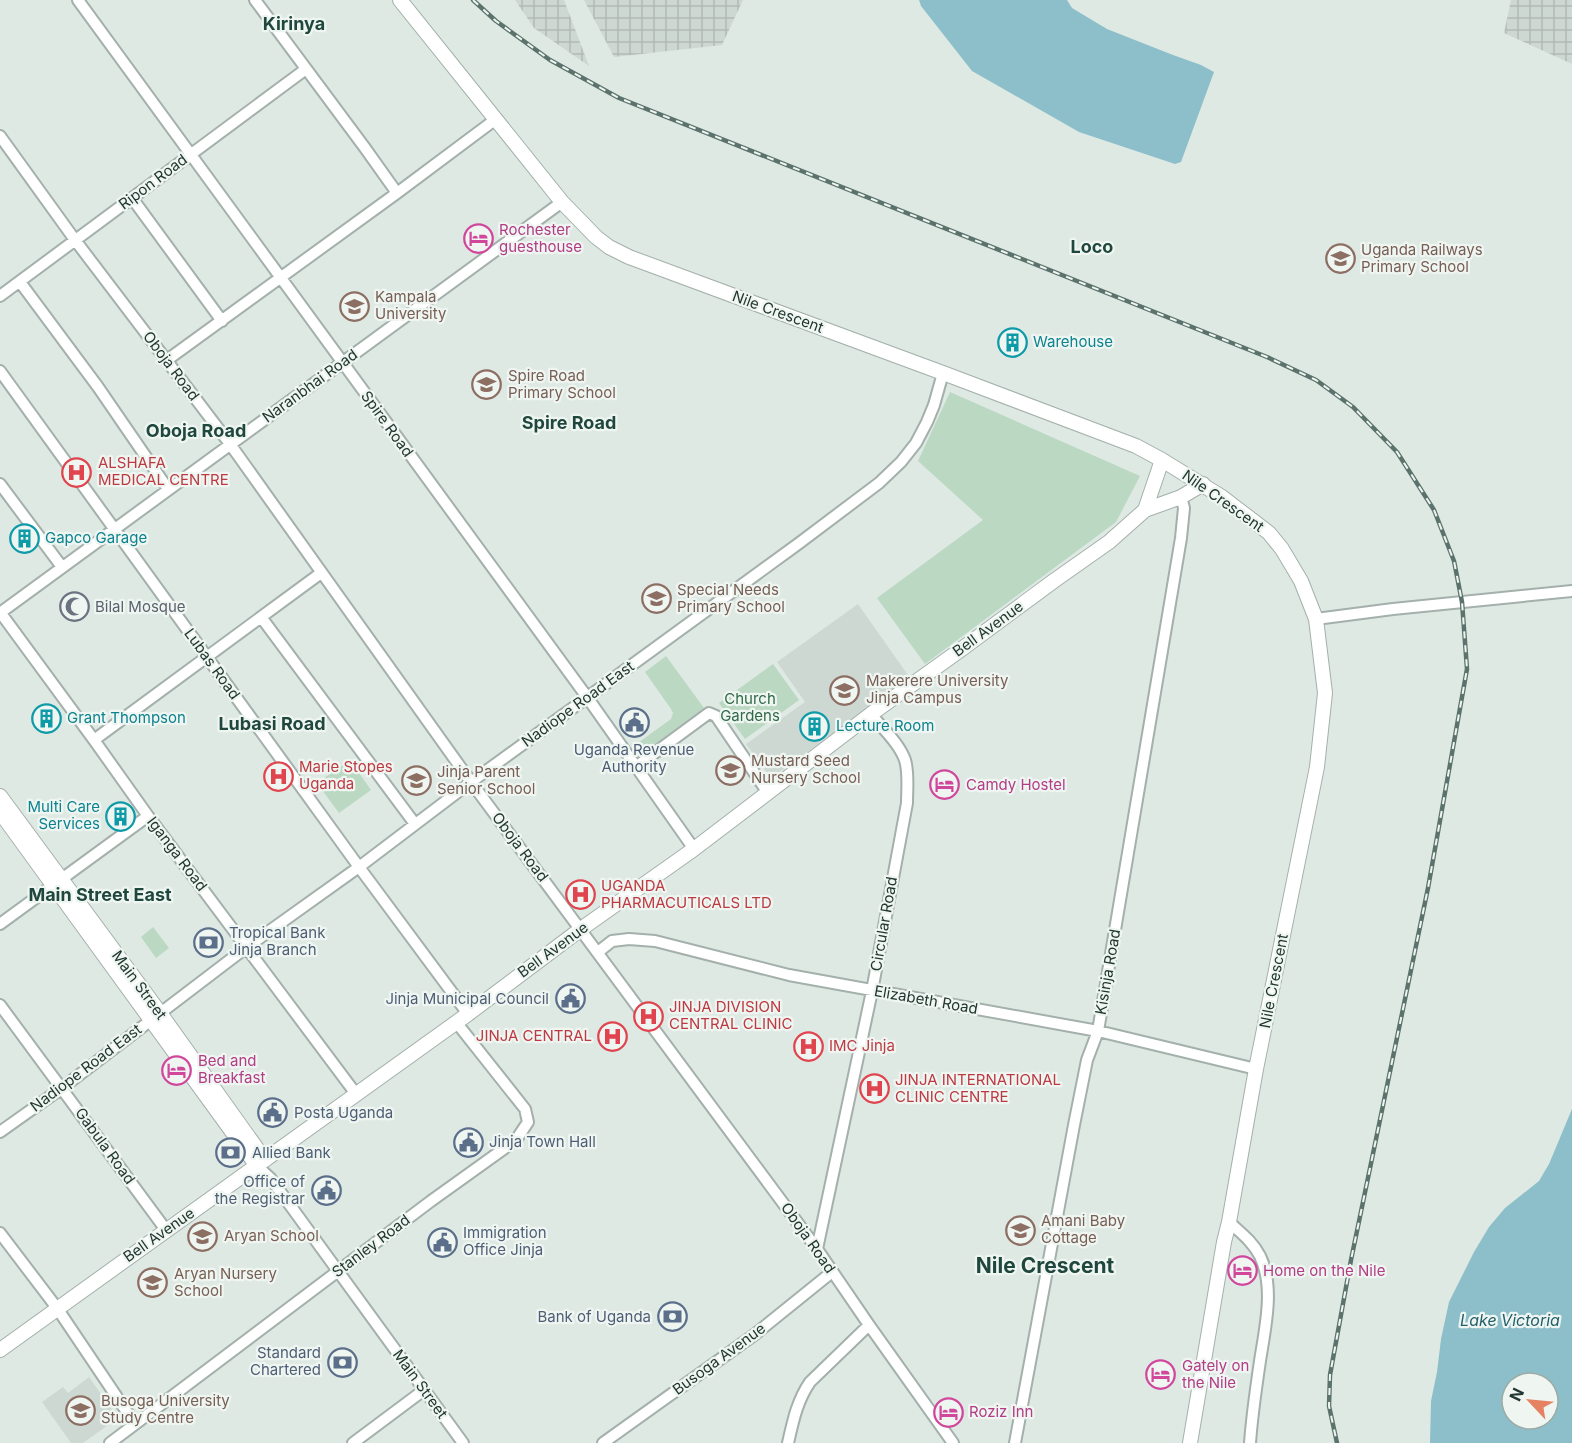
<svg xmlns="http://www.w3.org/2000/svg" width="1572" height="1443" font-family="Inter,sans-serif">
	<style>
		.built { fill: #ced8d3 }
		.industrial { fill: url(#industrial-grid) }
		.garden { fill: #bad8c2 }
		.water { fill: #8cbfc9; fill-rule: evenodd }
		.lines { fill: none; stroke-linecap: round; stroke-linejoin: round }
		.minor-casing { stroke: #a3b0ab; stroke-width: 14 }
		.tertiary-casing { stroke: #a3b0ab; stroke-width: 16 }
		.minor { stroke: #fff; stroke-width: 10 }
		.tertiary { stroke: #fff; stroke-width: 14 }
		.rail-casing { stroke: #5c736d; stroke-width: 4.5 }
		.rail { stroke: #eff6f2; stroke-width: 2; stroke-dasharray: 7; stroke-linecap: butt }
		.labels { text-anchor: middle; stroke-width: 4.5; stroke-linejoin: round; paint-order: stroke }
		.street-label { font-size: 15px; fill: #223731; stroke: #eff6f2 }
		.hotel-label { font-size: 15px; fill: #b23c85; stroke: #eff6f2; text-anchor: start }
		.education-label { font-size: 15px; fill: #785e54; stroke: #eff6f2; text-anchor: start }
		.culture-label { font-size: 15px; fill: #0d838f; stroke: #eff6f2; text-anchor: start }
		.health-label { font-size: 15px; fill: #be3a42; stroke: #eff6f2; text-anchor: start }
		.worship-label { font-size: 15px; fill: #5b616d; stroke: #eff6f2; text-anchor: start }
		.park-label { font-size: 15px; fill: #306947; stroke: #eff6f2 }
		.service-label { font-size: 15px; fill: #4e5e75; stroke: #eff6f2; text-anchor: start }
		.water-label { font-size: 16px; font-style: italic; fill: #23606c; stroke: #eff6f2 }
		.quarter-label { font-size: 18px; font-weight: bold; fill: #20473d; stroke: #eff6f2 }
		.district-label { font-size: 21px; font-weight: bold; fill: #20473d; stroke: #eff6f2 }
	</style>
	<defs>
		<pattern id="industrial-grid" width="8" height="8" patternUnits="userSpaceOnUse" patternTransform="scale(1.5)"><rect width="8" height="8" fill="#ced8d3"/><path d="M0 4h8M4 0v8" fill="none" stroke="#b1bab6"/></pattern>
	</defs>
	<rect width="100%" height="100%" fill="#dfe9e4"/>
	<path class="built" d="M858 604 910 678 771 778 746 744 805 702 777 662Z
		M89 1377 118 1418 83 1443H71L42 1402 63 1387 68 1393Z"/>
	<path class="industrial" d="M515 0H564L589 66 534 28Z
		M584 0H743L722 45 614 57Z
		M1511 0H1572V64L1504 33Z"/>
	<path class="garden" d="M950 392 1140 476 1116 522 925 664 877 598 983 520 918 461Z
		M666 656 704 708 644 752 638 743 671 719 673 713 671 709 645 672Z
		M773 664 799 700 745 739 719 703Z
		M350 760 371 790 339 813 317 783Z
		M153 927 169 948 156 958 141 937Z"/>
	<path class="water" d="M919 0H1067L1072 8 1107 29 1173 55 1201 65 1214 72 1181 162 1175 164 1079 132 972 71 921 6Z
		M1572 1109V1443H1430L1431 1401 1437 1372 1441 1339 1449 1302 1474 1252 1489 1227 1505 1208 1539 1181 1549 1164ZM1512 1383H1548V1419H1512Z"/>
	<g class="lines">
		<defs>
			<path id="minor" d="M78 0 587 697 694 849
				M255 0 365 148 397 193
				M0 136 75 240 230 444 471 782 817 1249 869 1325 953 1443
				M132 198 222 321
				M20 282 98 387 168 489
				M0 296 306 69
				M167 360 397 193 496 119
				M0 371 359 867 468 1014
				M0 484 62 567
				M0 612 94 740 148 816 356 1094
				M0 613 562 202
				M261 617 415 824
				M1316 619 1393 609 1572 591
				M94 740 321 573
				M637 766 709 713 716 716 768 793
				M0 924 148 816
				M598 952 612 941 629 939 655 941 789 975 1098 1031 1256 1069
				M0 1005 166 1230
				M0 1132 62 1088 247 947 359 867 471 782 798 544 879 483 901 462 916 443 927 422 934 405 943 373
				M257 1166 271 1179 463 1443
				M1229 1222C1241 1233 1253 1242 1260 1256 1275 1287 1265 1328 1260 1361 1256 1388 1252 1415 1250 1443
				M0 1233 57 1308 135 1424
				M817 1249 872 991 907 803C907 789 909 773 905 760 899 743 882 728 871 714
				M110 1443 431 1201 516 1140 528 1122 525 1109 456 1022
				M353 1443 424 1390
				M603 1443 754 1335 832 1272
				M788 1443C793 1421 797 1401 810 1382L869 1325
				M1015 1443 1074 1125 1087 1060 1098 1031 1181 538 1184 508 1181 497"/>
			<path id="tertiary" d="M400 0 562 202 596 237 609 247 629 257 943 373 1136 446 1162 460 1222 497 1269 533 1282 549 1301 581 1316 619 1325 693 1317 767 1256 1069 1229 1222 1224 1242 1190 1443
				M1145 510 1181 497 1203 484
				M0 796 160 1013 265 1160
				M0 812 257 1166
				M0 1350 468 1014 581 929 694 849 871 714 963 648 1055 580 1109 542 1145 510 1162 460"/>
		</defs>
		<use href="#minor" class="minor-casing"/>
		<use href="#tertiary" class="tertiary-casing"/>
		<use href="#minor" class="minor"/>
		<use href="#tertiary" class="tertiary"/>
		<defs>
			<path id="rail" d="M473 0 496 21 550 60 619 98 1267 357 1316 380 1353 407 1397 452 1434 510 1454 561 1462 602 1467 669 1428 888 1351 1260 1330 1375 1329 1406 1337 1443"/>
		</defs>
		<use href="#rail" class="rail-casing"/>
		<use href="#rail" class="rail"/>
	</g>
	<defs>
		<symbol id="hotel-ring" viewBox="-11 -11 22 22"><circle r="9.5" fill="#eff6f2" stroke="#d1479c" stroke-width="1.5"/><path d="M-6-4.5h1.5V1H6V5H4.5V3h-9V5H-6ZM-4 0a1.8 1.8 0 1 1 3.6 0ZM.5 0V-2.5h3Q6-2.5 6 0Z" fill="#d1479c"/></symbol>
		<symbol id="school-ring" viewBox="-11 -11 22 22"><circle r="9.5" fill="#eff6f2" stroke="#8d6e63" stroke-width="1.5"/><path d="M0-5L7-2L0 1L-7-2ZM-4 1L0 2.5L4 1V4Q0 6-4 4Z" fill="#8d6e63"/></symbol>
		<symbol id="building-ring" viewBox="-11 -11 22 22"><circle r="9.5" fill="#eff6f2" stroke="#0f9aa8" stroke-width="1.5"/><path d="M-4-6H4V6H1V3H-1V6H-4ZM-2.5-4.3h1.7v1.8h-1.7ZM.8-4.3h1.7v1.8H.8ZM-2.5-1h1.7V.8h-1.7ZM.8-1h1.7V.8H.8Z" fill="#0f9aa8"/></symbol>
		<symbol id="hospital-ring" viewBox="-11 -11 22 22"><circle r="9.5" fill="#eff6f2" stroke="#e0444e" stroke-width="1.5"/><path d="M-5-5h3v3.5h4V-5h3V5h-3V1.5h-4V5h-3Z" fill="#e0444e"/></symbol>
		<symbol id="mosque-ring" viewBox="-11 -11 22 22"><circle r="9.5" fill="#eff6f2" stroke="#6b7280" stroke-width="1.5"/><path d="M3.5-4.9A6 6 0 1 0 3.5 4.9A5 5 0 1 1 3.5-4.9Z" fill="#6b7280"/></symbol>
		<symbol id="university-ring" viewBox="-11 -11 22 22"><circle r="9.5" fill="#eff6f2" stroke="#8d6e63" stroke-width="1.5"/><path d="M0-5L7-2L0 1L-7-2ZM-4 1L0 2.5L4 1V4Q0 6-4 4Z" fill="#8d6e63"/></symbol>
		<symbol id="civic-ring" viewBox="-11 -11 22 22"><circle r="9.5" fill="#eff6f2" stroke="#5c6f8a" stroke-width="1.5"/><path d="M-.6-6.5H3V-4.5H.6V-3L4-1V1h2V6H-6V1h2V-1L-.6-3ZM-1.2 2.5V6h2.4V2.5Z" fill="#5c6f8a"/></symbol>
		<symbol id="bank-ring" viewBox="-11 -11 22 22"><circle r="9.5" fill="#eff6f2" stroke="#5c6f8a" stroke-width="1.5"/><path d="M-6-4H6V4H-6ZM0-2.3a2.3 2.3 0 1 0 0 4.6a2.3 2.3 0 1 0 0-4.6Z" fill="#5c6f8a"/></symbol>
	</defs>
	<g fill-rule="evenodd">
		<use href="#hotel-ring" x="462" y="222" width="33" height="33"/>
		<use href="#school-ring" x="1324" y="242" width="33" height="33"/>
		<use href="#school-ring" x="338" y="290" width="33" height="33"/>
		<use href="#building-ring" x="996" y="326" width="33" height="33"/>
		<use href="#school-ring" x="470" y="368" width="33" height="33"/>
		<use href="#hospital-ring" x="60" y="456" width="33" height="33"/>
		<use href="#building-ring" x="8" y="522" width="33" height="33"/>
		<use href="#school-ring" x="640" y="582" width="33" height="33"/>
		<use href="#mosque-ring" x="58" y="590" width="33" height="33"/>
		<use href="#university-ring" x="828" y="674" width="33" height="33"/>
		<use href="#building-ring" x="30" y="702" width="33" height="33"/>
		<use href="#civic-ring" x="618" y="706" width="33" height="33"/>
		<use href="#building-ring" x="798" y="710" width="33" height="33"/>
		<use href="#school-ring" x="714" y="754" width="33" height="33"/>
		<use href="#hospital-ring" x="262" y="760" width="33" height="33"/>
		<use href="#school-ring" x="400" y="764" width="33" height="33"/>
		<use href="#hotel-ring" x="928" y="768" width="33" height="33"/>
		<use href="#building-ring" x="104" y="800" width="33" height="33"/>
		<use href="#hospital-ring" x="564" y="878" width="33" height="33"/>
		<use href="#bank-ring" x="192" y="926" width="33" height="33"/>
		<use href="#civic-ring" x="554" y="982" width="33" height="33"/>
		<use href="#hospital-ring" x="632" y="1000" width="33" height="33"/>
		<use href="#hospital-ring" x="596" y="1020" width="33" height="33"/>
		<use href="#hospital-ring" x="792" y="1030" width="33" height="33"/>
		<use href="#hotel-ring" x="160" y="1054" width="33" height="33"/>
		<use href="#hospital-ring" x="858" y="1072" width="33" height="33"/>
		<use href="#civic-ring" x="256" y="1096" width="33" height="33"/>
		<use href="#civic-ring" x="452" y="1126" width="33" height="33"/>
		<use href="#bank-ring" x="214" y="1136" width="33" height="33"/>
		<use href="#civic-ring" x="310" y="1174" width="33" height="33"/>
		<use href="#school-ring" x="1004" y="1214" width="33" height="33"/>
		<use href="#school-ring" x="186" y="1220" width="33" height="33"/>
		<use href="#civic-ring" x="426" y="1226" width="33" height="33"/>
		<use href="#hotel-ring" x="1226" y="1254" width="33" height="33"/>
		<use href="#school-ring" x="136" y="1266" width="33" height="33"/>
		<use href="#bank-ring" x="656" y="1300" width="33" height="33"/>
		<use href="#bank-ring" x="326" y="1346" width="33" height="33"/>
		<use href="#hotel-ring" x="1144" y="1358" width="33" height="33"/>
		<use href="#university-ring" x="64" y="1394" width="33" height="33"/>
		<use href="#hotel-ring" x="932" y="1396" width="33" height="33"/>
	</g>
	<g class="labels">
		<g class="street-label">
			<text transform="translate(153 182) rotate(-37)" y="5">Ripon Road</text>
			<text transform="translate(778 312) rotate(20)" y="5">Nile Crescent</text>
			<text transform="translate(171 366) rotate(53)" y="5">Oboja Road</text>
			<text transform="translate(310 386) rotate(-36)" y="5">Naranbhai Road</text>
			<text transform="translate(387 424) rotate(54)" y="5">Spire Road</text>
			<text transform="translate(1223 501) rotate(35)" y="5">Nile Crescent</text>
			<text transform="translate(988 629) rotate(-36)" y="5">Bell Avenue</text>
			<text transform="translate(212 664) rotate(54)" y="5">Lubas Road</text>
			<text transform="translate(578 704) rotate(-36)" y="5">Nadiope Road East</text>
			<text transform="translate(520 847) rotate(53)" y="5">Oboja Road</text>
			<text transform="translate(177 854) rotate(53)" y="5">Iganga Road</text>
			<text transform="translate(884 924) rotate(-80)" y="5">Circular Road</text>
			<text transform="translate(553 950) rotate(-36)" y="5">Bell Avenue</text>
			<text transform="translate(1108 972) rotate(-80)" y="5">Kisinja Road</text>
			<text transform="translate(1274 981) rotate(-79)" y="5">Nile Crescent</text>
			<text transform="translate(139 985) rotate(54)" y="5">Main Street</text>
			<text transform="translate(926 1000) rotate(10)" y="5">Elizabeth Road</text>
			<text transform="translate(86 1068) rotate(-37)" y="5">Nadiope Road East</text>
			<text transform="translate(105 1146) rotate(54)" y="5">Gabula Road</text>
			<text transform="translate(159 1235) rotate(-35)" y="5">Bell Avenue</text>
			<text transform="translate(808 1238) rotate(55)" y="5">Oboja Road</text>
			<text transform="translate(371 1246) rotate(-37)" y="5">Stanley Road</text>
			<text transform="translate(719 1359) rotate(-36)" y="5">Busoga Avenue</text>
			<text transform="translate(420 1384) rotate(54)" y="5">Main Street</text>
		</g>
		<g class="hotel-label">
			<text x="499" y="235">Rochester<tspan x="499" dy="17">guesthouse</tspan></text>
			<text x="966" y="790">Camdy Hostel</text>
			<text x="198" y="1066">Bed and<tspan x="198" dy="17">Breakfast</tspan></text>
			<text x="1263" y="1276">Home on the Nile</text>
			<text x="1182" y="1371">Gately on<tspan x="1182" dy="17">the Nile</tspan></text>
			<text x="969" y="1417">Roziz Inn</text>
		</g>
		<g class="education-label">
			<text x="1361" y="255">Uganda Railways<tspan x="1361" dy="17">Primary School</tspan></text>
			<text x="375" y="302">Kampala<tspan x="375" dy="17">University</tspan></text>
			<text x="508" y="381">Spire Road<tspan x="508" dy="17">Primary School</tspan></text>
			<text x="677" y="595">Special Needs<tspan x="677" dy="17">Primary School</tspan></text>
			<text x="866" y="686">Makerere University<tspan x="866" dy="17">Jinja Campus</tspan></text>
			<text x="751" y="766">Mustard Seed<tspan x="751" dy="17">Nursery School</tspan></text>
			<text x="437" y="777">Jinja Parent<tspan x="437" dy="17">Senior School</tspan></text>
			<text x="1041" y="1226">Amani Baby<tspan x="1041" dy="17">Cottage</tspan></text>
			<text x="224" y="1241">Aryan School</text>
			<text x="174" y="1279">Aryan Nursery<tspan x="174" dy="17">School</tspan></text>
			<text x="101" y="1406">Busoga University<tspan x="101" dy="17">Study Centre</tspan></text>
		</g>
		<g class="culture-label">
			<text x="1033" y="347">Warehouse</text>
			<text x="45" y="543">Gapco Garage</text>
			<text x="67" y="723">Grant Thompson</text>
			<text x="836" y="731">Lecture Room</text>
			<text x="100" y="812" text-anchor="end">Multi Care<tspan x="100" dy="17">Services</tspan></text>
		</g>
		<g class="health-label">
			<text x="98" y="468">ALSHAFA<tspan x="98" dy="17">MEDICAL CENTRE</tspan></text>
			<text x="299" y="772">Marie Stopes<tspan x="299" dy="17">Uganda</tspan></text>
			<text x="601" y="891">UGANDA<tspan x="601" dy="17">PHARMACUTICALS LTD</tspan></text>
			<text x="669" y="1012">JINJA DIVISION<tspan x="669" dy="17">CENTRAL CLINIC</tspan></text>
			<text x="592" y="1041" text-anchor="end">JINJA CENTRAL</text>
			<text x="829" y="1051">IMC Jinja</text>
			<text x="895" y="1085">JINJA INTERNATIONAL<tspan x="895" dy="17">CLINIC CENTRE</tspan></text>
		</g>
		<g class="worship-label">
			<text x="95" y="612">Bilal Mosque</text>
		</g>
		<g class="park-label">
			<text x="750" y="704">Church<tspan x="750" dy="17">Gardens</tspan></text>
		</g>
		<g class="service-label">
			<text x="634" y="755" text-anchor="middle">Uganda Revenue<tspan x="634" dy="17">Authority</tspan></text>
			<text x="229" y="938">Tropical Bank<tspan x="229" dy="17">Jinja Branch</tspan></text>
			<text x="549" y="1004" text-anchor="end">Jinja Municipal Council</text>
			<text x="294" y="1118">Posta Uganda</text>
			<text x="489" y="1147">Jinja Town Hall</text>
			<text x="252" y="1158">Allied Bank</text>
			<text x="305" y="1187" text-anchor="end">Office of<tspan x="305" dy="17">the Registrar</tspan></text>
			<text x="463" y="1238">Immigration<tspan x="463" dy="17">Office Jinja</tspan></text>
			<text x="651" y="1322" text-anchor="end">Bank of Uganda</text>
			<text x="321" y="1358" text-anchor="end">Standard<tspan x="321" dy="17">Chartered</tspan></text>
		</g>
		<g class="water-label">
			<text x="1510" y="1326">Lake Victoria</text>
		</g>
		<g class="quarter-label">
			<text x="294" y="30">Kirinya</text>
			<text x="1092" y="253">Loco</text>
			<text x="569" y="429">Spire Road</text>
			<text x="196" y="437">Oboja Road</text>
			<text x="272" y="730">Lubasi Road</text>
			<text x="100" y="901">Main Street East</text>
		</g>
		<g class="district-label">
			<text x="1045" y="1273">Nile Crescent</text>
		</g>
	</g>
	<g transform="translate(1530 1401) rotate(296)"><circle r="28" fill="#eff6f2" stroke="#9daaa5" stroke-width="1.5"/>
	<path d="M0-4.5L10 22L0 15L-10 22Z" fill="#e48262"/>
	<text y="-9" font-size="16" font-weight="bold" text-anchor="middle" fill="#223731">N</text>
	</g>
</svg>
